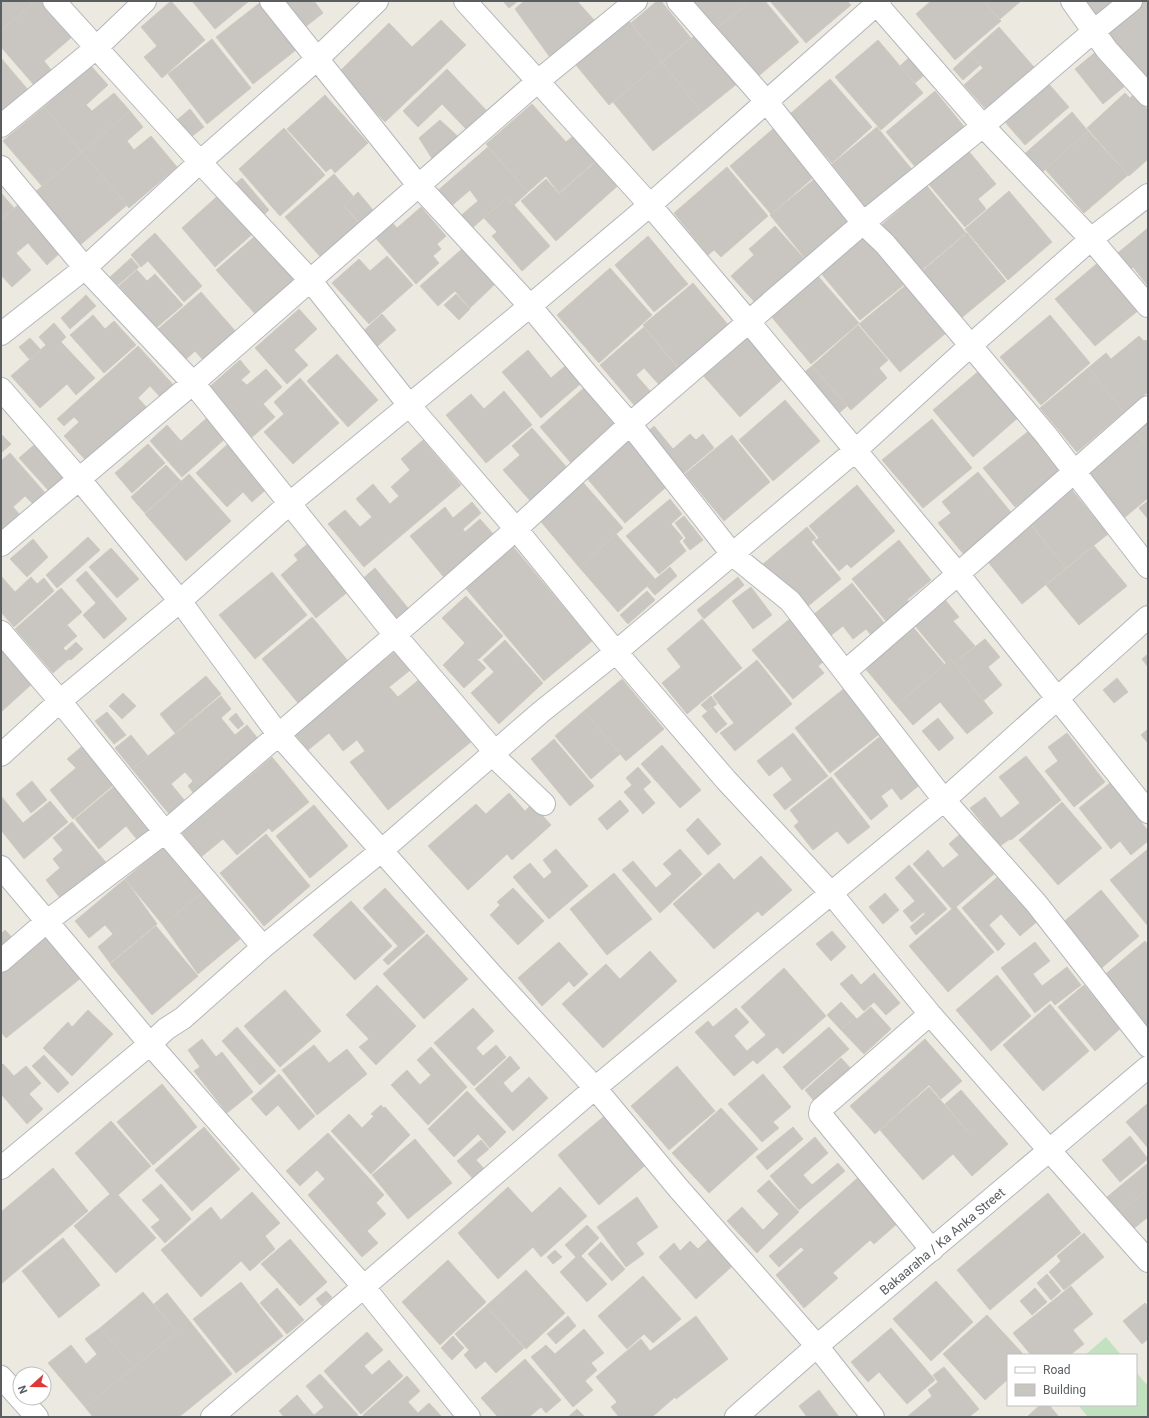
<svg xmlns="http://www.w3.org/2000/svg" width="1149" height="1418" font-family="Roboto,sans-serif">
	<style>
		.green { fill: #c2e2bf }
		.building { fill: #c9c5c0; stroke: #d0cac0 }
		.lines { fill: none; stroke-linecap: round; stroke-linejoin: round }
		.street-casing { stroke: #b4b7bb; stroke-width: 24 }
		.secondary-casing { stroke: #b3b7bb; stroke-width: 24 }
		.street { stroke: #fff; stroke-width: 22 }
		.secondary { stroke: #fff; stroke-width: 22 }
		.labels { text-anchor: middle; stroke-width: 4; stroke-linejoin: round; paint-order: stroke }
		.street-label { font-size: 13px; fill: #5a5e61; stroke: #fff }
	</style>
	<rect width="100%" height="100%" fill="#ece9e1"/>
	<path class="green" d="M1106 1337 1121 1355H1085Z
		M1136 1372 1148 1386V1417H1088L1078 1405H1136Z"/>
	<path class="building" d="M1 1H35L1 31Z
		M35 1H41L72 37 44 61 52 71 34 85 1 47V31Z
		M171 1 205 40 162 78 144 57 157 46 141 27Z
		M192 1H249L215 29Z
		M262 1 301 46 253 84 216 37Z
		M276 1H314L323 13 300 31Z
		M503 1H518L509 8Z
		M524 1H577L595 21 552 60 515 9Z
		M657 1H661L691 38 662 62 631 23Z
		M689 1H750L714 31Z
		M750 1H765L799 42 755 79 714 31Z
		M770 1H847L851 5 806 43Z
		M931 1H984L1001 21 955 60 916 14Z
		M984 1H1021L1000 19Z
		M1076 1H1123L1096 24Z
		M1144 1H1148V81L1106 35Z
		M625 16 662 62 609 105 571 59Z
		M441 20 466 45 385 122 338 73 389 23 412 47Z
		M999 27 1040 74 992 116 964 85 983 68 970 53Z
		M698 33 738 83 702 112 662 62Z
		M212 39 251 88 207 124 168 74Z
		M878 40 923 93 881 130 835 77Z
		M1098 50 1126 85 1103 104 1075 69Z
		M970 53 980 65 963 80 953 69Z
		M913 54 929 71 915 83 900 66Z
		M1 58 29 91 1 115Z
		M662 62 702 112 653 151 613 102Z
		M91 66 108 85 86 105 92 111 114 93 130 111 82 152 44 107Z
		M447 69 486 110 466 129 442 104 418 127 403 111Z
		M830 79 872 127 832 163 790 114Z
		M1048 83 1069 107 1025 145 1005 122Z
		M935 91 966 129 917 169 886 132Z
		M1125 93 1130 98 1134 94 1148 110V159L1129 176 1087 128Z
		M325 95 368 143 335 173 331 168 326 172 287 129Z
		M532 104 566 142 580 130 602 155 559 193 546 176 528 192 486 144Z
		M44 107 82 152 42 186 3 141Z
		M190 109 204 127 191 137 177 120Z
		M130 111 143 127 127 141 134 150 151 136 177 167 129 208 82 152Z
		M1072 112 1088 131 1038 176 1021 157Z
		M440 120 464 142 436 165 419 138Z
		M877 127 914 172 868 210 832 164Z
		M284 128 325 175 280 216 239 169Z
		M774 128 815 176 771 214 730 166Z
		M1088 131 1128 175 1084 213 1045 169Z
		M488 147 528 192 514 205 507 197 469 231 458 218 478 201 470 190 449 208 436 192Z
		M966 148 996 184 978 199 986 209 965 227 927 182Z
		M82 152 127 205 79 246 34 193Z
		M602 156 623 181 556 241 521 201 546 179 559 194Z
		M727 167 768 216 721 257 714 250 708 255 674 213Z
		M334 174 354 197 344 206 362 227 324 261 285 217Z
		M817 177 855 223 808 262 770 215Z
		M242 178 269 210 257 221 230 188Z
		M927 186 966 233 917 274 879 227Z
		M1009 191 1052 242 1008 280 965 229Z
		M222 192 256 231 215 267 182 228Z
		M358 192 373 210 359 222 344 206Z
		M1 193 14 208 1 220Z
		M507 197 550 246 522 271 492 236 497 232 484 218Z
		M19 204 61 252 47 265 28 243 16 253 31 270 12 287 1 275V220Z
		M421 207 446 236 437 244 441 249 433 256 439 263 416 284 372 234 389 219 397 228Z
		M775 226 809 264 761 309 731 276 754 255 749 249Z
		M1148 228V286L1133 267 1127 272 1114 256Z
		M262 230 302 276 257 316 216 270Z
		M155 233 202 286 184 302 148 261 141 267 131 255Z
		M967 233 1006 281 960 319 921 272Z
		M866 234 906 283 860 320 820 272Z
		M648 236 688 284 654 312 615 265Z
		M463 248 495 284 470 308 455 291 438 306 420 286Z
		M387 256 413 285 369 324 332 283 359 259 370 271Z
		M131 258 139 267 118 285 110 277Z
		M1100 261 1140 309 1095 346 1055 299Z
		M610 268 652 315 599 363 557 315Z
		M137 270 147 281 155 274 183 305 156 328 119 286Z
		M817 275 859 323 811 364 770 315Z
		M693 283 730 327 680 370 643 325Z
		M906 285 946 333 900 372 859 324Z
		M201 292 237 333 205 362 195 351 184 361 157 330Z
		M456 294 470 309 459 320 444 305Z
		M86 295 96 306 70 329 61 318Z
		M299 309 317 329 294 350 308 365 287 384 255 348Z
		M382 314 396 330 372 351 359 335Z
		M93 315 105 329 114 321 136 345 104 373 70 335Z
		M1050 315 1090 363 1041 405 1000 357Z
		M54 323 66 337 61 342 95 378 76 395 67 384 40 408 11 376 46 345 39 337Z
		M858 325 888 360 879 368 887 378 851 410 812 366Z
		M644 327 682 373 663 389 644 368 636 375 651 392 635 406 600 365Z
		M748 331 787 375 740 417 701 373Z
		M1139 336 1144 341 1146 340 1148 342V392L1124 412 1088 368 1106 353 1111 359Z
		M30 338 41 350 30 360 19 347Z
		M138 346 177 389 164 401 150 386 138 398 149 410 89 464 64 436 79 422 74 417 64 426 57 419Z
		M528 350 551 378 571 361 586 379 541 418 502 372Z
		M337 354 378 400 348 427 307 381Z
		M240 360 250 372 241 380 247 385 266 369 282 387 263 404 275 417 251 438 207 389Z
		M812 366 847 406 837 415 801 375Z
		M1088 368 1124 412 1077 452 1040 408Z
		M980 370 1020 416 973 457 933 410Z
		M300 378 339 423 293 464 264 432 284 414 274 402Z
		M586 386 618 423 572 464 540 427Z
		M504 391 532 425 486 463 446 415 471 394 484 409Z
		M785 400 820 441 773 481 739 440Z
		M1148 413V448L1135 432Z
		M209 416 227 437 182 477 150 441 167 425 181 441Z
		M932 419 972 468 923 508 882 460Z
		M654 426 673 449 690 434 696 440 703 434 714 448 677 479 642 437Z
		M532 428 570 471 533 504 503 470 520 455 512 446Z
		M1031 429 1063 469 1015 507 983 468Z
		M1135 432 1148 448V498L1124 518 1086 472Z
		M1 434 11 444 1 453Z
		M732 435 770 482 724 521 685 474Z
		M633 436 672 482 625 523 586 477Z
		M423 440 461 485 364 567 328 524 345 510 360 527 372 517 356 499 373 484 390 504 399 496 391 487 410 470 401 459Z
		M230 442 269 487 252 502 243 492 227 507 196 473Z
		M148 444 165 463 132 493 115 473Z
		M34 445 64 478 49 491 19 458Z
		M10 453 47 495 35 506 25 496 13 507 23 518 1 537V461Z
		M166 465 181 481 145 513 131 497Z
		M978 472 1014 516 965 556 938 523 951 513 942 502Z
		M189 474 231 521 186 561 145 514Z
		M580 479 623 528 579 567 537 517Z
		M857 485 895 531 851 568 847 564 839 571 814 541 819 538 809 526Z
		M1072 490 1108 534 1066 568 1031 524Z
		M670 499 682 514 671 524 683 538 679 541 686 551 659 574 626 536Z
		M1148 501V519L1139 508Z
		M472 502 481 513 463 529 465 532 480 519 495 536 447 581 410 536 445 507 453 518Z
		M684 516 703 540 690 550 683 541 686 538 675 523Z
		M1028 521 1066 568 1022 604 984 557Z
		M807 527 816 538 811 542 841 579 802 611 763 564Z
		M616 534 655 579 618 612 579 567Z
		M88 537 100 550 57 588 46 575Z
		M33 539 48 557 27 577 10 559Z
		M899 540 931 580 907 600 915 610 890 626 852 579Z
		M310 542 350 590 316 618 281 575 298 560 294 555Z
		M510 543 592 641 544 681 462 584Z
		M1094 546 1127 586 1079 625 1046 585Z
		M111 548 139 579 117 598 89 567Z
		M670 567 677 576 655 595 647 586Z
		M375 568 413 614 398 627 360 581Z
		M86 571 127 619 104 639 83 615 96 603 76 580Z
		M272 572 307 615 255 659 219 615Z
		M1 576 15 592 31 577 37 584 44 578 54 591 14 627 1 612Z
		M738 577 744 585 704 619 697 610Z
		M852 583 885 624 871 635 866 629 853 639 843 626 825 640 808 619Z
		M751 587 772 615 753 629 732 601Z
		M61 588 82 612 67 625 77 636 63 648 66 651 76 642 83 649 71 660 69 659 53 673 15 629Z
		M647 591 655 600 628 624 620 615Z
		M466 596 503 636 479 659 478 658 477 659 486 668 464 688 443 665 465 643 442 618Z
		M942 596 959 617 953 621 975 646 954 663 951 659 946 663 912 622Z
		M797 613 832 655 818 666 824 673 793 699 752 650Z
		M312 617 348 661 298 703 262 659Z
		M702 619 742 668 687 714 662 683 681 667 667 649Z
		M907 620 945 665 896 705 859 661Z
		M985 639 1000 657 988 667 1002 685 983 701 954 663Z
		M505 640 543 683 499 724 471 693 494 672 483 660Z
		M1 647 33 683 1 712Z
		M399 648 414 667 389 687 398 697 421 678 472 741 388 810 350 762 365 751 357 740 343 751 329 733 308 750 294 733Z
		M1148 654V667L1142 659Z
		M951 659 993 713 967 734 940 702 913 725 896 705Z
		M757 660 792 704 735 751 720 733 734 723 713 696Z
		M206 676 221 694 175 733 160 714Z
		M1117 678 1128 692 1114 703 1103 690Z
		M622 679 664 729 626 761 584 711Z
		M846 687 882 732 830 773 795 728Z
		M123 693 136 706 122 719 109 706Z
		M221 696 231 709 221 718 235 735 247 725 259 740 194 794 188 786 193 781 185 772 171 784 186 802 170 815 132 769Z
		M711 696 717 704 707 711 701 705Z
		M713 707 727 724 716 733 702 716Z
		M584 711 620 754 591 779 555 736Z
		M107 712 126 735 114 744 95 721Z
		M236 713 244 724 238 729 229 719Z
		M938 718 954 738 939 751 922 731Z
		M1148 729V743L1141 735Z
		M793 733 828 776 785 810 773 795 792 780 782 766 769 776 757 761Z
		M1067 733 1105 782 1074 807 1045 771 1058 761 1048 747Z
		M883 734 922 783 901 800 892 788 881 796 888 806 871 820 834 774Z
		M131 735 148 756 132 769 115 748Z
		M554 739 594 786 570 806 531 759Z
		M86 743 117 782 73 819 50 790 76 768 67 759Z
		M662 745 701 790 680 808 641 764Z
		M1026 756 1061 800 1011 840 1010 839 1000 846 970 808 985 797 1001 818 1020 803 999 777Z
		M272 757 309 802 272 832 269 828 237 855 223 839 201 857 182 833Z
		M638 767 651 782 643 789 655 803 643 814 624 792 632 785 626 778Z
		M831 777 870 827 848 844 837 831 813 850 794 826 799 822 790 810Z
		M32 781 47 800 31 813 16 794Z
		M1110 783 1148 831V841L1131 855 1120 841 1111 849 1079 808Z
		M117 784 155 830 140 843 126 826 99 849 75 819Z
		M509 793 525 811 532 804 551 825 512 860 507 854 468 890 428 846 476 804 486 814Z
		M1 796 23 823 50 801 68 822 24 859 1 830Z
		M620 800 629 811 607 830 598 819Z
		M1062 802 1102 848 1058 885 1019 840Z
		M314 805 348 846 310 878 276 836Z
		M698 818 721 844 708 855 686 830Z
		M72 822 109 866 64 903 46 880 60 868 53 859 63 850 53 838Z
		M266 834 310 886 264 926 220 873Z
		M960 834 995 873 956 907 994 952 948 992 909 946 952 909 913 864 928 850 943 868 959 855 949 844Z
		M167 844 205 890 163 925 125 879Z
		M556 849 588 886 549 919 513 877 530 863 544 879 552 872 543 860Z
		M680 849 702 874 660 913 622 870 633 861 656 888 672 874 663 864Z
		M1148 849V926L1110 880Z
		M761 856 792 890 762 916 758 911 714 949 673 904 719 863 734 880Z
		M909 865 947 909 916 935 910 927 925 914 924 912 912 922 903 911 915 901 895 878Z
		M614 873 652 919 607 955 570 909Z
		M1000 875 1039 920 1020 936 1001 914 989 925 1005 944 998 951 962 908Z
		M125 879 157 924 110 963 98 947 113 934 105 925 89 938 75 921Z
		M385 888 425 932 388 965 383 960 398 946 363 908Z
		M513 888 544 921 518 945 490 915 500 905 497 902Z
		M205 890 240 939 198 974 163 925Z
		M1101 890 1139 936 1098 971 1060 925Z
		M885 893 899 910 883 924 869 907Z
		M351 901 392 946 355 980 313 935Z
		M156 926 198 976 152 1015 110 964Z
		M5 930 18 944 1 958V934Z
		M832 931 846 947 831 961 816 944Z
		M45 932 81 978 6 1038 1 1032V966Z
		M427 934 468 979 424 1019 383 974Z
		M1145 941 1148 945V1023L1144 1027 1102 977Z
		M559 942 588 974 574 987 569 981 542 1006 518 978Z
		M1035 942 1050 961 1033 974 1042 986 1067 967 1081 985 1055 1005 1051 1000 1035 1013 1001 968Z
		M650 951 677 981 603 1048 562 1004 606 964 620 979Z
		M784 968 826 1016 783 1054 777 1047 757 1064 753 1060 734 1076 695 1032 708 1021 713 1027 736 1008 749 1022 734 1036 747 1051 766 1035 741 1007Z
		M874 973 900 1003 886 1015 874 1002 864 1011 840 984 852 974 861 985Z
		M997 975 1031 1016 991 1051 956 1010Z
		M377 985 416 1026 376 1065 359 1047 369 1039 346 1015Z
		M1084 985 1121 1028 1095 1051 1058 1007Z
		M285 990 321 1031 280 1067 244 1026Z
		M841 1002 855 1017 841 1030 827 1015Z
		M1050 1004 1089 1051 1043 1091 1003 1045Z
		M871 1007 891 1029 864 1054 841 1030 855 1017 857 1019Z
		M473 1008 494 1031 476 1048 483 1056 496 1045 506 1057 474 1086 434 1043Z
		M88 1010 113 1034 72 1076 43 1048 68 1022 72 1027Z
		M237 1027 276 1071 260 1085 222 1041Z
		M829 1027 849 1049 802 1090 783 1067Z
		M202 1039 216 1057 222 1052 253 1092 227 1113 194 1071 200 1067 188 1050Z
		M925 1039 962 1081 941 1099 929 1085 875 1134 850 1106Z
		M314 1045 329 1063 347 1049 367 1074 317 1115 282 1070Z
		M431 1047 467 1087 428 1125 391 1085 407 1070 420 1085 431 1075 417 1060Z
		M44 1055 69 1083 58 1093 32 1066Z
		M510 1056 520 1068 503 1083 512 1093 529 1077 548 1098 513 1131 475 1089Z
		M841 1058 855 1073 818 1106 805 1090Z
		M3 1064 14 1076 26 1066 41 1083 29 1094 43 1109 27 1124 1 1094V1065Z
		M677 1066 715 1111 669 1150 631 1106Z
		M279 1074 315 1116 299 1130 278 1105 266 1116 251 1099Z
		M763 1074 791 1107 773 1122 779 1128 762 1142 728 1104Z
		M162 1084 197 1127 153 1165 117 1122Z
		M929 1087 970 1134 945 1104 961 1090 1008 1144 972 1176 953 1154 923 1180 880 1130Z
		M467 1091 506 1132 490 1148 478 1134 454 1157 428 1129Z
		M1148 1103V1148L1126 1122Z
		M381 1105 383 1108 385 1107 410 1135 371 1174 331 1131 349 1114 362 1128 374 1116 371 1114Z
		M721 1108 758 1149 709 1193 672 1153Z
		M608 1113 649 1162 599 1205 558 1155Z
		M111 1121 151 1166 118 1195 156 1238 116 1273 74 1226 110 1194 75 1153Z
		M204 1127 240 1169 192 1211 155 1170Z
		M793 1127 803 1139 767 1170 756 1157Z
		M328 1133 384 1195 376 1203 386 1214 367 1231 378 1243 362 1257 308 1195 325 1179 317 1170 300 1186 286 1171Z
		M1130 1136 1148 1159 1120 1182 1102 1160Z
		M815 1137 828 1153 803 1175 812 1185 838 1163 845 1171 799 1210 770 1176Z
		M415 1139 452 1183 408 1219 372 1175Z
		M481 1140 489 1149 476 1160 486 1171 475 1181 457 1161Z
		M1148 1163V1189L1120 1212 1107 1197Z
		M53 1168 88 1211 1 1284V1212Z
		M861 1175 899 1222 874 1244 870 1240 833 1273 838 1278 804 1308 776 1275 804 1250 801 1247 779 1267 769 1256Z
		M769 1180 799 1212 757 1253 727 1221 742 1207 763 1230 779 1214 757 1191Z
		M161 1184 191 1219 165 1243 151 1227 160 1220 142 1200Z
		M508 1187 532 1213 560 1187 587 1216 541 1257 533 1247 498 1279 458 1233Z
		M1148 1189V1217L1133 1229 1120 1212Z
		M252 1192 280 1223 265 1236 275 1249 250 1271 241 1261 201 1297 161 1250 211 1207 221 1220Z
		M1048 1193 1081 1233 990 1310 957 1270Z
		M637 1197 658 1227 636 1243 644 1254 626 1267 597 1227Z
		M587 1225 599 1238 581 1256 607 1284 587 1302 560 1272 576 1257 565 1245Z
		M1084 1233 1104 1257 1064 1290 1049 1272 1061 1261 1057 1256Z
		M714 1234 738 1261 696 1299 659 1257 674 1243 680 1251 690 1241 698 1249Z
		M63 1238 100 1285 59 1318 22 1271Z
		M290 1239 327 1282 300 1306 261 1264Z
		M601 1242 625 1269 612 1281 588 1254Z
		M555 1250 562 1257 553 1264 547 1257Z
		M448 1260 486 1302 440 1345 402 1302Z
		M526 1270 565 1313 526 1349 486 1306Z
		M1047 1274 1061 1291 1051 1300 1037 1283Z
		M643 1276 681 1319 653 1343 644 1334 627 1349 598 1316Z
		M936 1281 973 1322 931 1361 893 1319Z
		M241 1282 283 1336 236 1373 193 1319Z
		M1071 1286 1093 1314 1073 1330 1084 1344 1070 1355H1031L1013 1333Z
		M277 1288 304 1320 287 1334 260 1303Z
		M1035 1288 1047 1302 1032 1315 1020 1301Z
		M326 1291 332 1297 322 1306 316 1299Z
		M143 1292 177 1332 134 1367 100 1328Z
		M167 1293 232 1374 179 1417H93L85 1407 177 1332 154 1304Z
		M1145 1303 1148 1307V1339L1142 1344 1123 1321Z
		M486 1306 524 1348 496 1373 485 1361 476 1369 464 1355 469 1350 455 1334Z
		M987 1315 1024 1355H1008V1379L985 1400 943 1354Z
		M568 1316 576 1326 556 1344 547 1334Z
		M696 1316 728 1359 676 1399 675 1397 652 1417H619L611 1407 617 1402 596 1377 641 1339 650 1351Z
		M100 1328 134 1367 85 1407 48 1363 71 1345 86 1364 97 1354 85 1339Z
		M891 1328 935 1380 907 1404 879 1372 868 1382 851 1362Z
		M584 1329 604 1353 591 1363 597 1370 585 1381 593 1390 573 1407 531 1357 546 1345 555 1354Z
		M367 1332 383 1350 364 1366 372 1375 389 1360 403 1376 361 1414 324 1371Z
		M453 1336 464 1348 452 1360 441 1348Z
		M525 1359 561 1400 546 1413 541 1407 529 1417H498L481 1398Z
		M944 1367 979 1409 969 1417H907L932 1396 928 1390 938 1382 933 1375Z
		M320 1374 358 1415 355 1417H284L279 1411 297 1395 314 1415 324 1407 306 1386Z
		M407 1376 420 1391 408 1402 418 1413 429 1403 442 1417H364L363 1415Z
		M819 1390 839 1417H807L799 1406Z
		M1040 1405H1049L1059 1417H1027Z
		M577 1409 585 1417H568Z"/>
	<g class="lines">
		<defs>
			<path id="street" d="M54 1 200 162 310 280 409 405 516 529 616 652 726 780 831 893 930 1014 1049 1150 1148 1261
				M271 1 418 185 530 306 590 378 630 424 733 555 790 601 944 800 1036 903 1148 1046
				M465 1 650 205 749 322 958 574 1148 812
				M678 1 766 101 863 223 885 244 1046 435 1148 567
				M874 1 983 126 1091 239 1148 306
				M1072 1 1107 50 1148 95
				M1 126 96 48 145 1
				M1 167 85 268 193 383 395 635 495 752 499 761 544 804
				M1 334 85 268 200 162 317 59 377 1
				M1 389 80 480 180 601 278 734 491 974 595 1088 679 1189 817 1346 873 1417
				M1 545 193 383 538 81 636 1
				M1 632 60 701 165 832 263 947
				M846 671 958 574 1148 407
				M1 755 60 701 180 601 290 503 530 306 650 205 880 1
				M1 867 150 1044 363 1286 469 1417
				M1 961 46 922 165 832 395 635 516 529 630 424 863 223 983 126 1094 31 1131 1
				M930 1014 821 1109 820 1114 932 1250
				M1 1168 150 1044 166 1029 183 1018 263 947 381 851 541 712 616 652 856 450 971 345 1091 239 1148 195
				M212 1417 595 1088 944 800 1148 617"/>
			<path id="secondary" d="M1 1377 37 1417
				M736 1417 817 1346 1148 1067"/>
		</defs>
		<use href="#street" class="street-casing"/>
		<use href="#secondary" class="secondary-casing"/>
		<use href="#street" class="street"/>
		<use href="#secondary" class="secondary"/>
	</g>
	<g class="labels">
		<g class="street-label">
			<text transform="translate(942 1241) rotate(-40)" y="5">Bakaaraha / Ka Anka Street</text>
		</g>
	</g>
	<rect width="1149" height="1418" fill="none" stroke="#5a5e61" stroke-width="4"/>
	<rect x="1007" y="1354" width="130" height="52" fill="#ffffff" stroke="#bdbfc0"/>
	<rect x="1015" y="1367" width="20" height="6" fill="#ffffff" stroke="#bdbfc0"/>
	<text x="1043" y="1374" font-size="12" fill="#5a5e61">Road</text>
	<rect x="1015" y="1384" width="20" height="12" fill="#c9c5c0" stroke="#bdbfc0"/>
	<text x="1043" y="1394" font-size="12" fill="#5a5e61">Building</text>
	<g transform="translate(32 1386) rotate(249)"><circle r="19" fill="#ffffff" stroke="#bdbfc0"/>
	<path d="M0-3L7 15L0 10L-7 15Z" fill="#db3a38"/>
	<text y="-6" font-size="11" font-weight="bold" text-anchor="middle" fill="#5a5e61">N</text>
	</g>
</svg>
